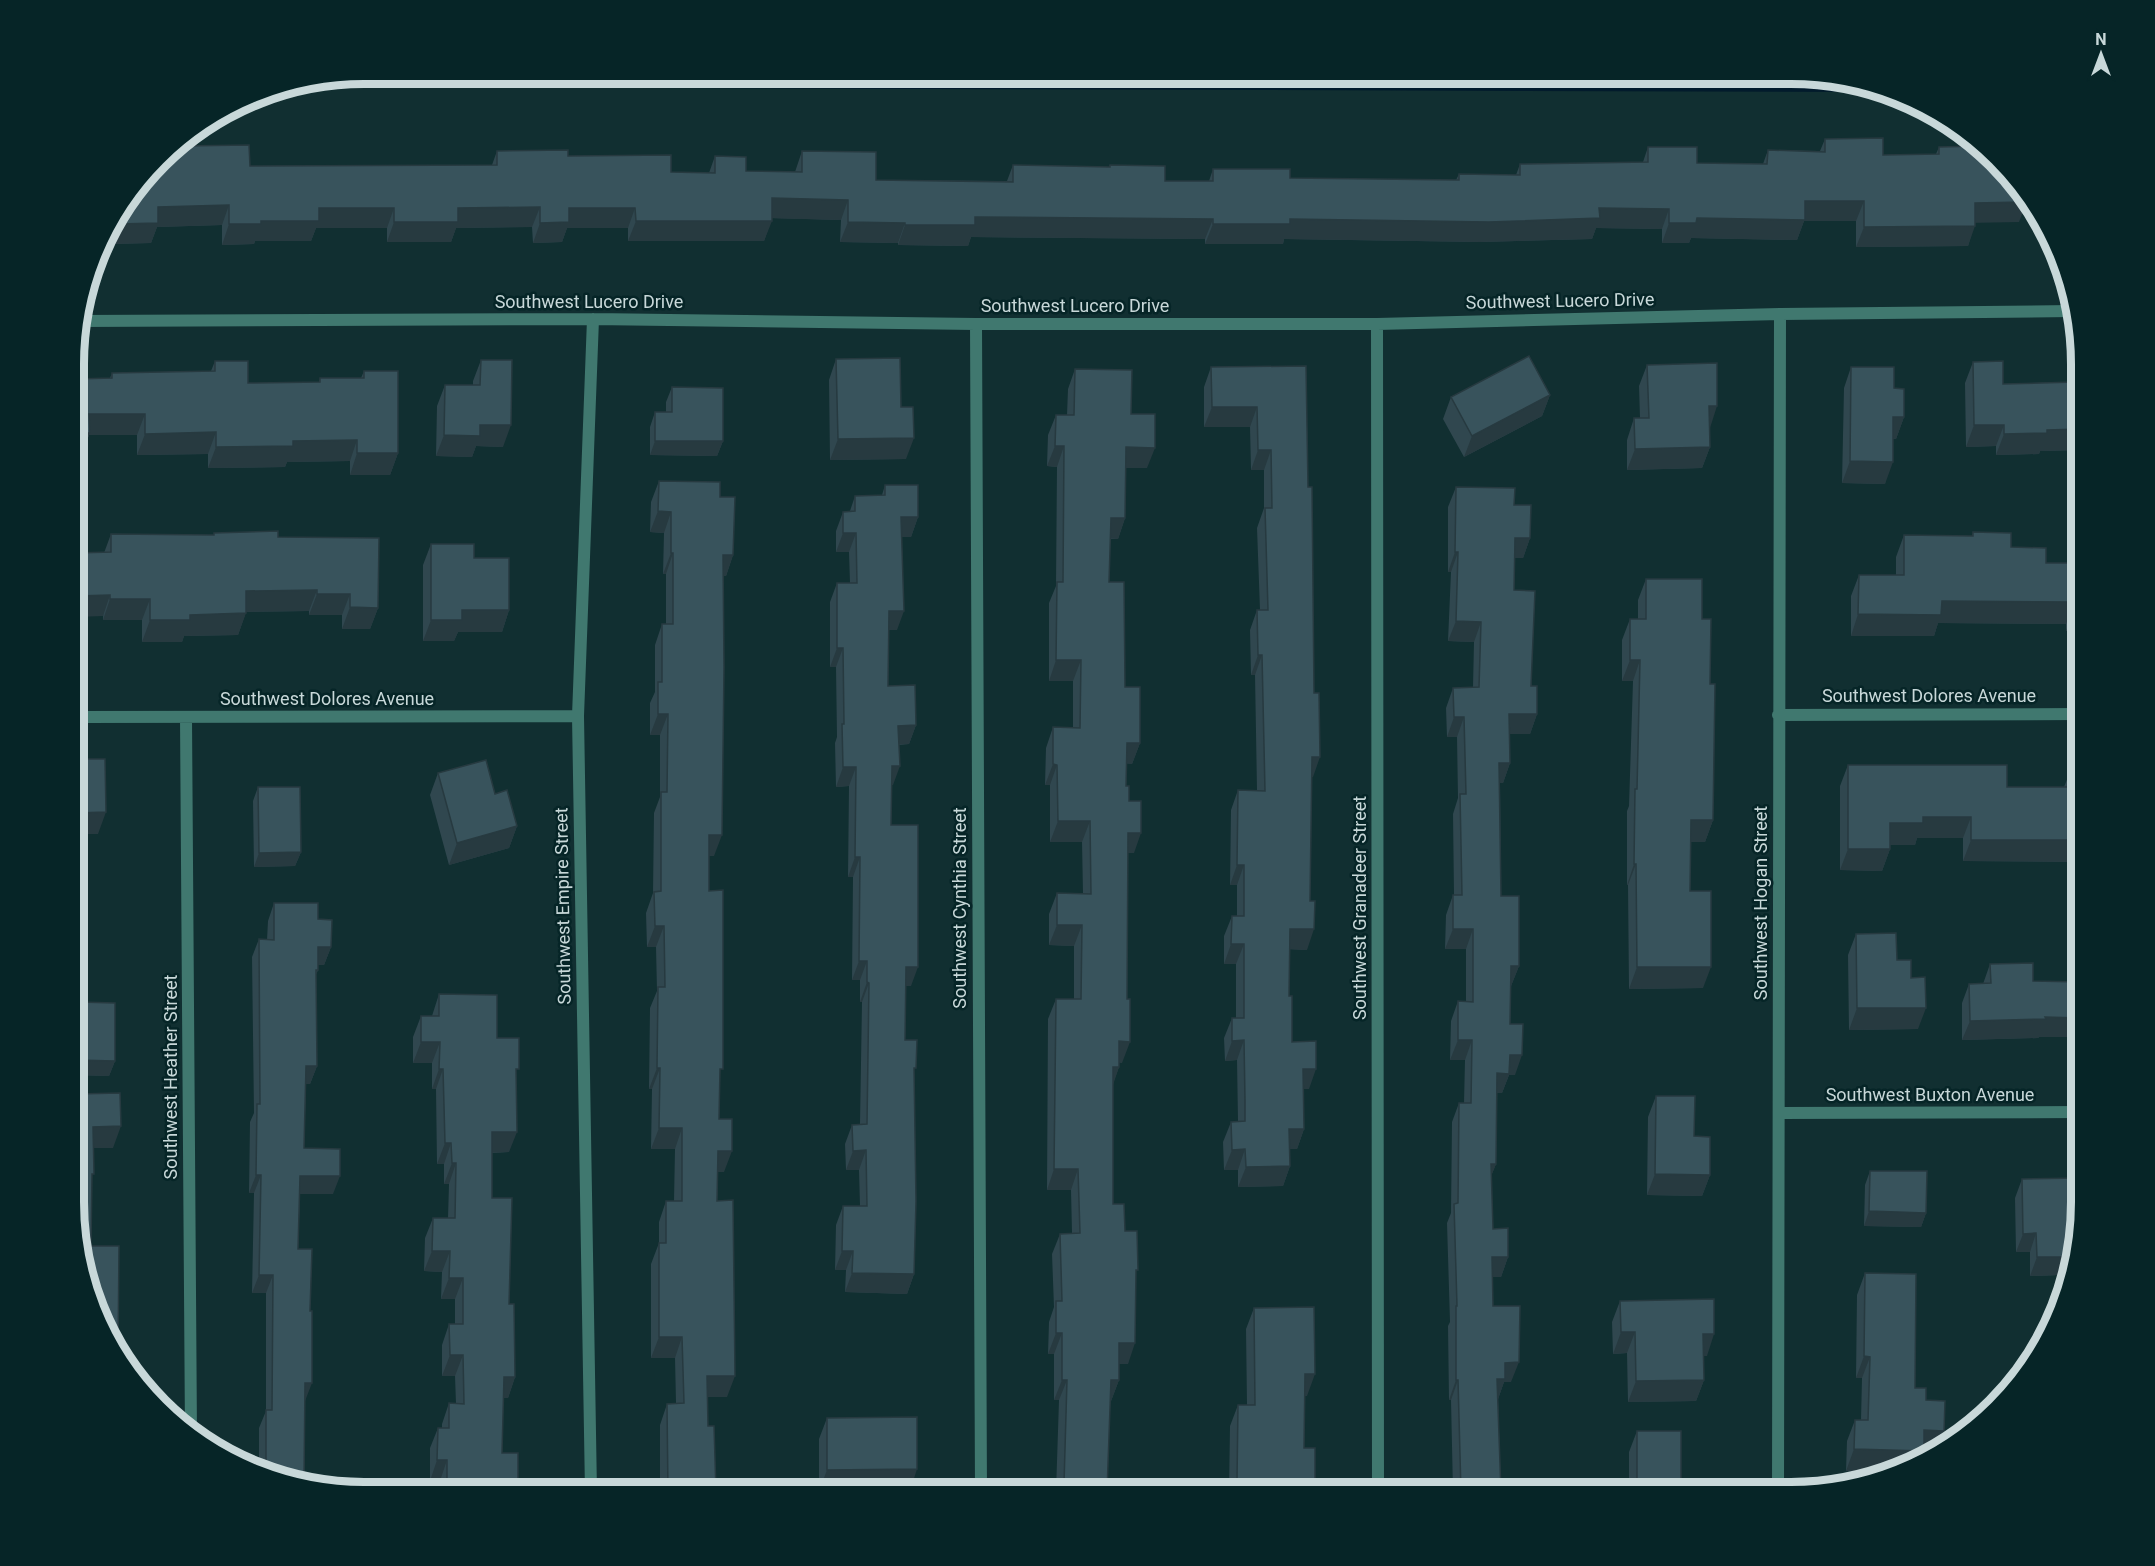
<svg xmlns="http://www.w3.org/2000/svg" width="2155" height="1566" font-family="Roboto,sans-serif">
	<style>
		.lines { fill: none; stroke-linecap: round; stroke-linejoin: round }
		.stream { stroke: #021b2c; stroke-width: 8 }
		.minor { stroke: #40786f; stroke-width: 12 }
		.wall { fill: #30474f }
		.shaded-wall { fill: #273a40 }
		.building { fill: #38535c; stroke: #273a40; stroke-width: 1.5 }
		.labels { text-anchor: middle; stroke-width: 5; stroke-linejoin: round; paint-order: stroke }
		.street-label { font-size: 18px; fill: #c8d8d9; stroke: #062527 }
		.rim { fill: none; stroke: #c8d8d9; stroke-width: 8 }
	</style>
	<rect width="100%" height="100%" fill="#112f31"/>
	<g class="lines">
		<path class="stream" d="M330 83 1869 88"/>
		<path class="minor" d="M77 321 593 319 976 324H1377L1780 314 2072 311
			M976 324 981 1492
			M1377 324 1378 1492
			M1778 715 2081 714
			M76 717 578 716
			M186 718 191 1435
			M1780 1113 2081 1112
			M591 1492 578 716 593 319
			M1778 1492 1780 314"/>
	</g>
	<path class="wall" d="M1825 139 1883 155 1936 154 1939 147 2019 222H1975L1968 246 1856 247V221H1804L1797 240 1691 238 1689 243H1662V229L1596 228 1592 239 1481 242 1284 239 1283 244H1205V239L971 237 968 246 898 245V243L840 242 841 220 772 218 764 241H628V228H567L562 242 533 243 532 227 456 228 451 242H387V228H316L311 241H255L254 244 222 245V225L157 227 151 243 111 244 109 227 167 153 178 152 181 146 250 166 492 165 497 151 568 156 671 172 709 173 715 156 746 171 795 172 802 151 876 180 1007 181 1013 165 1109 167 1110 165 1165 181H1209L1213 169 1290 178 1456 180 1459 174 1516 175 1520 164 1643 162 1648 147 1697 163 1763 164 1768 150 1820 151Z
		M836 359 901 407 906 459 830 460 829 380Z
		M481 360 503 447 476 446 472 457 436 456 437 406 445 385H473V381Z
		M215 361 248 383 319 382 320 378H361L364 371 398 453 390 475H350V461L287 462 285 467 208 468V454L137 455V435H89L82 454H76V379L110 378 112 373 211 371Z
		M1973 362 2003 384 2068 382 2075 366 2081 450 2040 451 2039 454 1996 455V446L1966 447 1965 383Z
		M1647 365 1710 447 1702 468 1627 470V440L1634 418H1640L1639 386Z
		M1306 366 1313 777H1312L1307 950 1289 949V996L1292 1042 1309 1089H1303L1304 1129 1297 1149H1290V1166L1283 1186 1238 1187V1170H1224L1223 1142 1231 1122H1238V1121L1237 1060 1225 1061 1224 1038 1232 1018H1236V964H1224V936L1232 916H1237V885H1230L1231 810 1238 790H1257L1255 675H1251L1250 630 1257 610H1260L1257 528 1264 508V470H1251L1250 427H1204V387L1211 367Z
		M1851 367 1894 388 1904 417 1896 439H1893L1885 484 1842 483 1844 388Z
		M1075 369 1131 414 1147 468H1126L1125 518 1118 539H1110L1109 582 1125 687 1140 743 1132 764 1126 763V786L1129 801 1134 853H1128L1122 1063 1119 1062V1067L1113 1083V1204L1125 1231 1136 1277 1128 1364H1119V1380L1111 1401H1110L1107 1492H1056L1059 1400H1054V1354H1048L1049 1322 1054 1307 1052 1254 1060 1234 1072 1233 1071 1190H1047L1048 1019 1056 999H1074V946L1049 945V914L1057 893 1083 894 1082 842H1050V785H1045L1046 748 1053 727H1073V681H1049V603L1056 586 1057 467 1047 466 1048 435 1056 415H1067L1068 389Z
		M672 387 723 441 717 456 650 455V427L655 412H666V402Z
		M1550 395 1542 416 1464 457 1443 419 1451 397Z
		M659 481 720 497 733 555 726 576H723L714 856H709V891L720 1076 719 1119 724 1172H718L717 1201 727 1397H708V1426L716 1492H660V1425L667 1404 676 1403 675 1358H651V1264L659 1243V1222L666 1201H674L675 1149H651L652 1089H649L650 1008 657 991 656 947H647L646 913 653 893 654 813 660 797V735H650V703L655 692V645L662 624H666V574H663L664 533 650 532 651 502Z
		M885 485 918 517 911 537H902L897 630H888V686L916 725 909 744 899 745 892 785 891 825 911 986H906L905 1040 914 1075V1274L907 1294 845 1292 846 1270H835L836 1225 843 1206H860L859 1170H846L845 1144 852 1125 860 1124 862 1002H860V980H852L853 877H848L849 786 836 787 835 743 837 737 836 667H830V602L837 583H850L849 552H836V531L843 512 850 511 855 496 882 495Z
		M1456 487 1514 505 1530 538 1523 558H1515L1514 590 1537 714 1530 734H1510V763L1503 783H1500L1501 896 1519 966 1511 986 1510 1024 1515 1075H1509L1502 1093H1497L1496 1164 1491 1176 1493 1229 1508 1257 1501 1277H1492L1493 1306 1511 1382H1504L1498 1399 1501 1492H1453L1451 1400H1449L1448 1326 1450 1322 1447 1223 1451 1213 1452 1122 1459 1103H1464L1465 1060H1450L1451 1021 1458 1001H1466V949H1445L1446 915 1453 895H1454L1453 814 1458 798 1457 737H1447L1446 708 1453 688 1473 687 1474 642 1448 641 1451 572H1448V507Z
		M1973 532 2011 547 2046 563H2081V631H2066V624L1938 623 1934 636H1851V596L1859 575H1896V557L1904 535 1972 536Z
		M214 533 278 537 378 608 370 629H342V615H309V611L246 612 238 635 184 636 182 642H142V620H103L104 553 111 534 214 535Z
		M431 544 474 558 509 610 502 632H458L454 641H423V565Z
		M1646 579 1702 619 1710 684 1713 820 1705 842H1690V891L1703 988 1629 989 1628 885H1627V811L1629 806 1633 681H1622V640L1630 619H1638V600Z
		M1848 765 2007 787H2064L2072 767 2081 862 1963 861V838H1917L1915 845H1890V849L1882 871 1840 870V786Z
		M438 773 495 794 517 826 509 848 449 865 430 795Z
		M258 787 301 852 295 866 254 867 253 801Z
		M274 903 318 919 331 947 324 965H318V970L316 975 317 1066 310 1084H306L304 1148 333 1194H300L298 1249 305 1401 304 1482 259 1472V1428L266 1411V1293H252L254 1193H249L250 1122 254 1113 252 957 259 939 267 940 268 921Z
		M1856 934 1897 960 1911 978 1918 1029 1849 1030 1848 955Z
		M1990 964 2033 981 2039 1037 2038 1038 1962 1040V1003L1969 984H1983Z
		M439 994 497 1038 516 1078 509 1152 492 1153V1198L509 1304 515 1377 508 1398H503L502 1453 518 1492H440V1481H430V1448L438 1428H442V1424L449 1403 456 1404 455 1376H442V1345L449 1324H455V1299H441L442 1272 424 1271 425 1238 433 1218H448L449 1184H444V1164H437L436 1089H432V1063H413V1037L421 1016H432Z
		M78 1002 115 1061 109 1076 76 1075V1009Z
		M1656 1096 1694 1136 1710 1175 1702 1196 1647 1195 1648 1117Z
		M1870 1171 1926 1213 1921 1227 1864 1226 1865 1185Z
		M2022 1179 2081 1221 2066 1296 2060 1306 2061 1275 2030 1276V1252H2016L2015 1198Z
		M1865 1273 1915 1388 1926 1400 1938 1447 1933 1452H1923L1919 1463 1880 1472 1846 1471 1847 1441 1855 1420H1861L1862 1378H1856L1857 1295Z
		M1620 1301 1707 1356H1704V1380L1696 1401 1628 1402 1627 1353 1613 1354 1612 1322Z
		M1254 1308 1307 1396H1304V1448L1311 1492H1229L1230 1426 1238 1405H1247L1246 1329Z
		M827 1418 910 1491H819V1439Z
		M1637 1431 1681 1485 1707 1492H1629V1452Z"/>
	<path class="shaded-wall" d="M772 198 848 200 841 220 765 218Z
		M1805 201H1864L1856 221H1804L1797 240 1691 238 1689 243H1662L1669 223 1697 218Z
		M2024 202 2026 204 2019 222 1967 223 1975 203Z
		M229 205 222 225 157 227 151 243 111 244 118 224 158 207Z
		M540 207 532 227 456 228 451 242H387L394 222 458 208Z
		M319 208H394L387 228H316L311 241H255L254 244 222 245 229 224 261 221Z
		M569 208H635L628 228H567L562 242 533 243 540 223Z
		M1599 208 1669 209 1662 229 1596 228 1592 239 1481 242 1284 239 1283 244H1205L1213 224 1290 219Z
		M975 217 1213 219 1205 239 971 237 968 246 898 245 905 225Z
		M636 221H772L764 241H628Z
		M848 222 905 223 898 243 840 242Z
		M1975 226 1968 246 1856 247 1864 227Z
		M1550 395 1542 416 1464 457 1472 436Z
		M1709 406H1717L1710 428Z
		M1212 407H1257L1250 427H1204Z
		M89 414H145L137 435H89L82 454H76V433Z
		M1893 417H1904L1896 439 1886 438Z
		M480 425H511L503 447 476 446 472 457 436 456 444 435Z
		M1974 425H2004L1996 446 1966 447Z
		M2081 429V450L2040 451 2039 454 1996 455 2004 434 2047 430Z
		M216 432 208 454 137 455 145 434Z
		M914 438 906 459 830 460 838 439Z
		M357 440 350 461 287 462 285 467 208 468 216 447 293 441Z
		M655 441H723L717 456 650 455Z
		M1055 446H1064L1057 467 1047 466Z
		M1126 447 1155 448 1147 468H1119Z
		M1710 447 1702 468 1627 470 1635 449Z
		M1258 450H1271L1264 470H1251Z
		M357 453H398L390 475H350Z
		M1850 461 1893 462 1885 484 1842 483Z
		M658 511 671 512 664 533 650 532Z
		M901 517H918L911 537H894Z
		M1111 518H1125L1118 539 1103 538Z
		M843 533H856L849 552H836Z
		M1515 538H1530L1523 558H1508Z
		M1455 552H1458L1451 572H1448Z
		M671 553H673L666 574H663Z
		M723 555H733L726 576H715Z
		M317 590 309 611 238 612 246 591Z
		M317 594H350L342 615H309Z
		M110 595 103 616 76 617V596Z
		M110 599H150L142 620H103Z
		M1942 601 2074 602 2066 624 1938 623 1934 636H1851L1858 614Z
		M350 607 378 608 370 629H342Z
		M462 610H509L502 632H458L454 641H423L431 620Z
		M2074 610H2081V631H2066Z
		M889 611H904L897 630H882Z
		M246 613 238 635 184 636 182 642H142L150 620 190 615Z
		M1456 621 1481 622 1474 642 1448 641Z
		M837 648H843L836 667H830Z
		M1258 655H1262L1255 675H1251Z
		M1056 660H1081L1073 681H1049Z
		M1630 660H1640L1633 681H1622Z
		M658 714H668L660 735H650Z
		M1509 714H1537L1530 734H1502Z
		M1454 717H1464L1457 737H1447Z
		M916 725 909 744 891 745 898 726Z
		M1127 743H1140L1132 764 1119 763Z
		M1312 757H1320L1313 777H1305Z
		M1499 763H1510L1503 783H1492Z
		M1053 764 1057 765 1050 785H1045Z
		M892 766H900L893 785H885Z
		M843 767H856L849 786 836 787Z
		M106 812 98 834H76V813Z
		M1923 817H1971L1963 838H1917L1915 845H1882L1890 823Z
		M1691 820H1713L1705 842H1683Z
		M1058 821H1090L1082 842H1050Z
		M517 826 509 848 449 865 457 843Z
		M1128 833H1141L1134 853H1120Z
		M709 835H722L714 856H702Z
		M1971 840H2081V862L1963 861Z
		M1848 849H1890L1882 871 1840 870Z
		M301 852 295 866 254 867 259 853Z
		M855 857H860L853 877H848Z
		M1634 864H1636L1628 885H1627Z
		M1237 865H1244L1237 885H1230Z
		M1057 925H1082L1074 946 1049 945Z
		M655 926H664L656 947H647Z
		M1290 929H1314L1307 950 1282 949Z
		M1453 929H1473L1466 949H1445Z
		M1231 944H1244L1236 964H1224Z
		M318 947H331L324 965H312Z
		M859 961H867L860 980H852Z
		M1511 966H1519L1511 986 1504 985Z
		M906 967H918L911 986H899Z
		M1637 967H1711L1703 988 1629 989Z
		M867 982 869 983 862 1002H860Z
		M1857 1008H1926L1918 1029 1849 1030Z
		M2045 1017 2081 1018V1037H2039L2038 1038 1962 1040 1970 1021Z
		M1244 1040 1237 1060 1225 1061 1232 1041Z
		M1458 1040H1472L1465 1060H1450Z
		M1119 1041 1130 1042 1122 1063 1112 1062Z
		M421 1042H440L432 1063H413Z
		M1510 1055H1522L1515 1075H1509L1502 1093H1490L1497 1073Z
		M76 1060 115 1061 109 1076 76 1075Z
		M306 1066H317L310 1084H299Z
		M1113 1067H1119L1112 1088Z
		M657 1068H660L652 1089H649Z
		M439 1069H443L436 1089H432Z
		M1303 1069H1316L1309 1089H1295Z
		M121 1126 113 1148H85L93 1127Z
		M659 1128H682L675 1149H651Z
		M1289 1129H1304L1297 1149H1282Z
		M492 1132H517L509 1152 484 1153Z
		M445 1143H451L444 1164H437Z
		M1245 1149 1238 1170H1224L1232 1150Z
		M866 1150 859 1170H846L853 1151Z
		M718 1151H732L724 1172H711Z
		M452 1163H456L449 1184H444Z
		M1491 1164H1496L1488 1184Z
		M1290 1166 1283 1186 1238 1187 1246 1167Z
		M1054 1169H1078L1071 1190H1047Z
		M1655 1174 1710 1175 1702 1196 1647 1195Z
		M256 1175H261L254 1193H249Z
		M300 1176H340L333 1194H294Z
		M1869 1211 1926 1213 1921 1227 1864 1226Z
		M2036 1233 2030 1252H2016L2023 1234Z
		M432 1251H450L442 1272 424 1271Z
		M842 1251H853L846 1270H835Z
		M1492 1257H1508L1501 1277H1485Z
		M2037 1257H2068L2061 1275 2030 1276Z
		M852 1273 914 1274 907 1294 845 1292Z
		M259 1275H273L266 1293H252Z
		M449 1278H463L455 1299H441Z
		M1621 1332H1635L1627 1353 1613 1354Z
		M1056 1333H1062L1054 1354H1048Z
		M1703 1334H1714L1707 1356H1695Z
		M659 1337H682L675 1358H651Z
		M1119 1343H1135L1128 1364H1112Z
		M450 1355H463L455 1376H442Z
		M1864 1356 1870 1357 1862 1378H1856Z
		M1519 1362 1511 1382H1504L1498 1399 1497 1379 1505 1363Z
		M1305 1374H1315L1307 1396H1297Z
		M707 1376H735L727 1397H700Z
		M504 1377H515L508 1398H496Z
		M1062 1380H1067L1059 1400H1054Z
		M1111 1380H1119L1111 1401H1103Z
		M1456 1380H1458L1451 1400H1449Z
		M1704 1380 1696 1401 1628 1402 1636 1381Z
		M305 1383H312L305 1401Z
		M1924 1430 1944 1431 1938 1447 1933 1452H1923L1919 1463 1880 1472 1846 1471 1854 1449Z
		M437 1460H447L440 1481H430Z
		M917 1469 910 1491H819L827 1470Z
		M447 1481 455 1482 451 1492H444Z
		M1237 1481 1315 1482 1311 1492H1233Z
		M1064 1484H1076L1073 1492H1061Z"/>
	<path class="building" d="M1883 138V155L1939 154V147L1979 146 2024 202 1975 203V226L1864 227V201H1805V220L1697 218 1696 223H1669V209L1599 208 1600 218 1489 222 1290 219V224H1213V219L975 217V225H905V223L848 222V200L772 198V221H636L635 208H569V222L540 223V207L458 208V222H394V208H319V221H261V224H229V205L158 207V223L118 224V217L167 153 181 152V146L249 145 250 166 497 165V151L568 150V156L671 155V172L715 173V156L746 157V171L802 172V151L876 152V180L1013 182V165L1110 167V165L1165 166V181H1213V169H1290V178L1459 180V174L1520 175V164L1648 162V147H1697V163L1767 164 1768 150 1825 152V139Z
		M1529 356 1550 395 1472 436 1451 397Z
		M900 358 901 407H913L914 438 838 439 836 359Z
		M481 360H512L511 425H480V436L444 435 445 385H480Z
		M215 361H248V383L320 382V378H364V371H398V453H357V440L293 441V446L216 447V432L145 434V414H89L90 433H76V379L112 378V373L215 371Z
		M2003 361V384L2075 382V366L2081 365V429L2047 430V433L2004 434V425H1974L1973 362Z
		M1717 363V406H1709L1710 447 1635 449 1634 418H1649L1647 365Z
		M1306 366 1308 487H1312L1314 693H1319L1320 757H1312L1310 901H1315L1314 929H1290L1289 996H1292V1042L1316 1041V1069H1303L1304 1129H1289L1290 1166 1246 1167 1245 1149 1232 1150 1231 1122 1245 1121V1100L1244 1040 1232 1041V1018H1244V944H1231L1232 916H1244V865H1237L1238 790 1265 791 1262 655H1258L1257 610H1268L1265 508H1272L1271 450H1258L1257 407H1212L1211 367Z
		M1851 367H1894V388L1904 389V417H1893V462L1850 461Z
		M1075 369 1132 370 1131 414H1155V448L1126 447 1125 518H1111L1109 582H1124L1125 687H1140V743H1127L1126 786H1129V801H1141V833H1128L1127 999H1130V1042L1119 1041V1067H1113V1204H1124L1125 1231H1137L1138 1270H1136L1135 1343H1119V1380H1111L1107 1492H1076V1484H1064L1067 1380H1062V1333H1056V1301H1062L1060 1234 1080 1233 1078 1169H1054L1056 999H1081L1082 925H1057V893L1091 894 1090 821H1058L1057 765 1053 764V727L1080 728 1081 660H1056L1057 582H1063L1064 446H1055L1056 415H1074Z
		M672 387 723 388V441H655V412H672Z
		M659 481 720 482V497H735L733 555H723L724 667 722 835H709V891L723 890V1069H720L719 1119H732V1151H718L717 1201 733 1200 735 1376H707L708 1426H714L716 1492H668L667 1404 684 1403 682 1337H659V1243H666V1201H682V1128H659L660 1068H657L658 987H665L664 926H655L654 892 661 891V792H667L668 714H658V682H662V624H673V553H671V512L658 511Z
		M885 485H918V517H901L904 611H889L888 686 915 685 916 725 898 726 900 766H892L891 825H918V967H906L905 1040H917L916 1068H914L916 1201 914 1274 852 1273 853 1251H842L843 1206H867L866 1150 853 1151 852 1125 867 1124 869 983 867 982V961H859L860 857H855L856 767H843L842 724H844L843 648H837V583H857L856 533H843V512L855 511V496L885 495Z
		M1456 487 1515 488 1514 505H1531L1530 538H1515L1514 590 1535 591 1531 686H1537V714H1509L1510 763H1499L1501 896H1519V966H1511L1510 1024H1523L1522 1055H1510L1509 1074 1497 1073 1496 1164H1491L1493 1229 1508 1228V1257H1492L1493 1306H1520L1519 1362 1505 1363V1379H1497L1501 1492H1461L1458 1380H1456V1306H1457L1454 1204 1458 1203 1459 1103H1471L1472 1040H1458V1001L1473 1002V929H1453V895H1462L1460 794H1466L1464 717H1454L1453 688 1479 687 1481 622 1456 621 1458 552H1455Z
		M278 531V537L379 538 378 608 350 607V594H317V590L246 591V613L190 615V620H150V599H110V595L76 596V553L111 552V534L214 535V533Z
		M1973 532 2011 533V547L2046 548V563H2081V610H2074V602L1942 601 1941 615 1858 614 1859 575H1904V535L1973 536Z
		M431 544H474V558H509V610H462V620H431Z
		M1646 579H1702V619H1711L1710 684H1715L1713 820H1691L1690 891H1711V967H1637L1636 864H1634L1635 789H1637L1640 660H1630V619H1646Z
		M76 759H105L106 812 76 813Z
		M486 760 495 794 507 790 517 826 457 843 438 773Z
		M1848 765H2007V787H2072V767H2081V840H1971V817H1923V823H1890V849H1848Z
		M258 787H300L301 852 259 853Z
		M274 903H318V919L332 920 331 947H318V970H316L317 1066H306L304 1148 340 1149V1176H300L298 1249H312L310 1311H312V1383H305L304 1481H298L266 1474V1410H272L273 1275H259L261 1175H256L257 1104H260L259 939 274 940Z
		M1896 933 1897 960H1911V978L1925 977 1926 1008H1857L1856 934Z
		M2033 963V981L2081 982V1018L2045 1017 2046 1019 1970 1021 1969 984 1991 983 1990 964Z
		M439 994 497 995V1038H519V1069H516L517 1132H492V1198H512L509 1304H514L515 1377H504L502 1453H518V1492H455V1482L447 1481V1460H437L438 1428H449V1403L464 1404 463 1355H450L449 1324H463V1278H449L450 1251H432L433 1218H455L456 1163H452L451 1143H445L443 1069H439L440 1042H421V1016H439Z
		M78 1002 115 1003V1061L76 1060V1026H78Z
		M120 1093 121 1126 93 1127 94 1174H92L91 1246H119L118 1354 112 1347 76 1240V1094Z
		M1656 1096H1695L1694 1136 1710 1137V1175L1655 1174Z
		M1870 1171H1927L1926 1213 1869 1211Z
		M2081 1178V1221L2067 1290 2068 1257H2037L2036 1233 2023 1234 2022 1179Z
		M1865 1273 1916 1274 1915 1388H1926V1400L1945 1401 1944 1431 1924 1430V1451L1854 1449 1855 1420H1868L1870 1357 1864 1356Z
		M1714 1299V1334H1703L1704 1380 1636 1381 1635 1332H1621L1620 1301Z
		M1314 1307 1315 1374H1305L1304 1448H1315V1482L1237 1481 1238 1405H1255L1254 1308Z
		M917 1417V1469L827 1470V1418Z
		M1637 1431H1681V1485H1707V1492H1637Z"/>
	<g class="labels">
		<g class="street-label">
			<text transform="translate(1560 301) rotate(-1)" y="6">Southwest Lucero Drive</text>
			<text x="589" y="308">Southwest Lucero Drive</text>
			<text x="1075" y="312">Southwest Lucero Drive</text>
			<text x="1929" y="702">Southwest Dolores Avenue</text>
			<text x="327" y="705">Southwest Dolores Avenue</text>
			<text transform="translate(1761 903) rotate(-90)" y="6">Southwest Hogan Street</text>
			<text transform="translate(563 906) rotate(-91)" y="6">Southwest Empire Street</text>
			<text transform="translate(960 908) rotate(-90)" y="6">Southwest Cynthia Street</text>
			<text transform="translate(1360 908) rotate(-90)" y="6">Southwest Granadeer Street</text>
			<text transform="translate(171 1077) rotate(-90)" y="6">Southwest Heather Street</text>
			<text x="1930" y="1101">Southwest Buxton Avenue</text>
		</g>
	</g>
	<path d="M0 0H2155V1566H0ZM364 84H1791A280 280 0 0 1 2071 364V1202A280 280 0 0 1 1791 1482H364A280 280 0 0 1 84 1202V364A280 280 0 0 1 364 84Z" fill="#062527" fill-rule="evenodd"/>
	<path class="rim" d="M364 84H1791A280 280 0 0 1 2071 364V1202A280 280 0 0 1 1791 1482H364A280 280 0 0 1 84 1202V364A280 280 0 0 1 364 84Z"/>
	<g transform="translate(2101 54)" stroke="#062527" stroke-width="4.5" paint-order="stroke">
	<path d="M0-4.5L10 22L0 15L-10 22Z" fill="#c8d8d9"/>
	<text y="-9" font-size="16" font-weight="bold" text-anchor="middle" fill="#c8d8d9">N</text>
	</g>
</svg>
